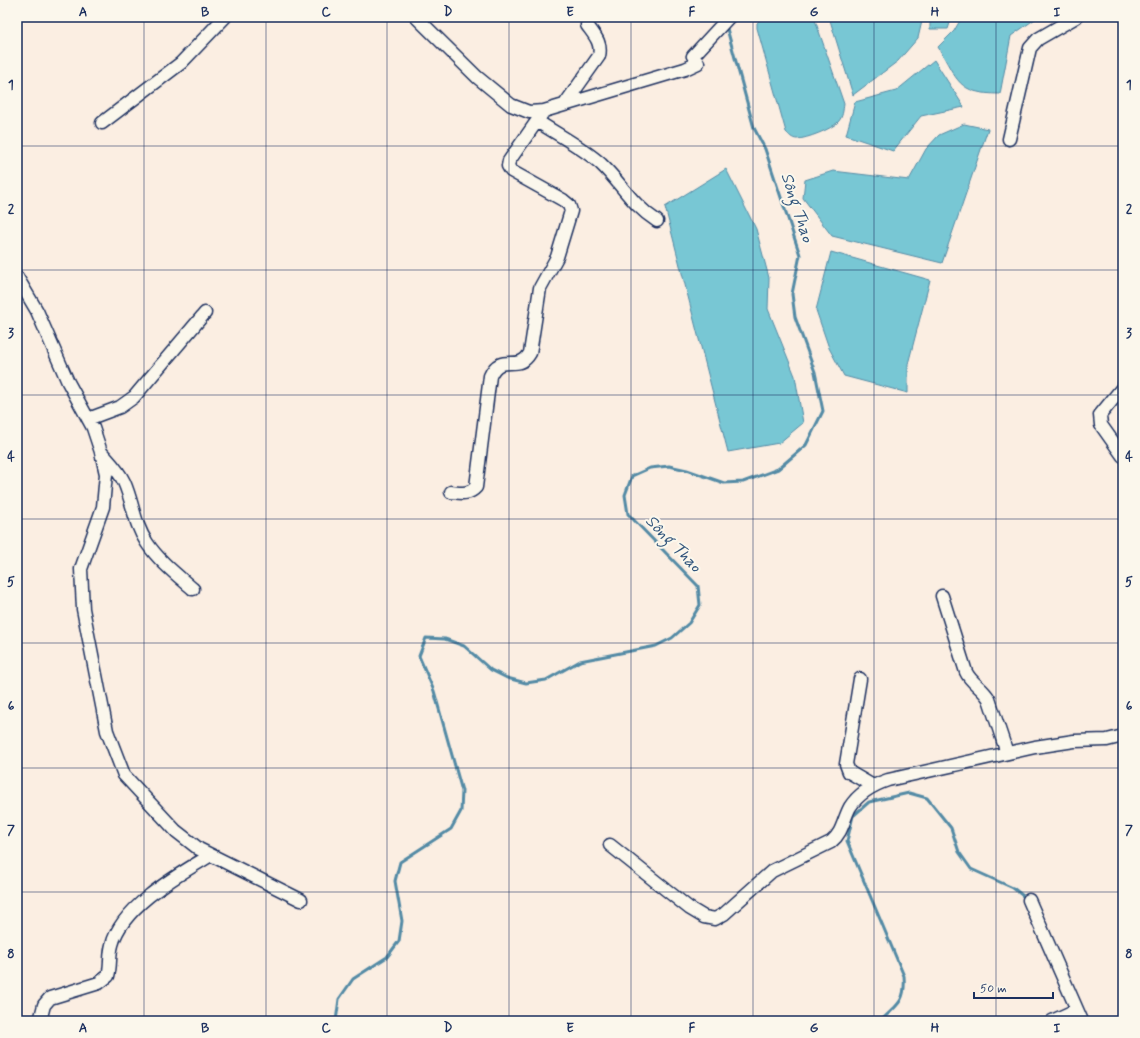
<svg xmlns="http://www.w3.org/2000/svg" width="1140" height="1038" font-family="Mynerve,sans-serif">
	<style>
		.water { fill: #78c7d4; stroke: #538aa5 }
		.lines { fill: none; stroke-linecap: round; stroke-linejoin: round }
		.stream { stroke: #538aa5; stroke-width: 3 }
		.minor-casing { stroke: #1b2f5e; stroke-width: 15 }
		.minor { stroke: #fbf7ec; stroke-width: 12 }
		.grid { fill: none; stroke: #1b2f5e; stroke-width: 1; stroke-opacity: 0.55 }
		.labels { text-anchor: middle; stroke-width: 4; stroke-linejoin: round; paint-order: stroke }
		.water-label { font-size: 17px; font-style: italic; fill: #32557c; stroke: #fbf7ec }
		.neatline { fill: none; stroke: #1b2f5e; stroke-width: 1.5 }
		.grid-label { font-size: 13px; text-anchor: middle; font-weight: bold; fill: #1b2f5e }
	</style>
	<rect width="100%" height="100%" fill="#fbeee2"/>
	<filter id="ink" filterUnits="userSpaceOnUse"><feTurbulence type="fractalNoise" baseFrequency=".025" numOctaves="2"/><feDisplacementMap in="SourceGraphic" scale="8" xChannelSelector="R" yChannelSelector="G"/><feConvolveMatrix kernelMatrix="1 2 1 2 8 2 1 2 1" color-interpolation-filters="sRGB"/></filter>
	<g filter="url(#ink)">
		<path class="water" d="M763 17H814L844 104C843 110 843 117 838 122 832 129 806 139 797 139 792 139 789 135 786 132L757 28V23Z
			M829 17H923L918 38 898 61 853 95Z
			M930 17H952L948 29H930Z
			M962 17H1038L1011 36 1000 94C957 94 958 80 938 47L954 31Z
			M934 60 964 107 921 116 893 151 846 135 855 102 896 91Z
			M964 124 988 129 942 263 832 236 803 198 805 180 833 171 909 180 926 149 939 135Z
			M726 169 756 229 769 278 768 309 795 376 803 423 779 443 728 452 665 207Z
			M831 252 930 280 908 364V393L844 376 829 348 816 310Z"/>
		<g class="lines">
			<path class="stream" d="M336 1021 339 999 353 979 387 957 399 941 402 921 395 881 400 862 451 829 461 811 462 791 434 691 419 656 426 638 445 639 464 646 491 670 507 678 526 683 546 680 580 661 656 646 672 638 689 623 700 605 698 586 628 514 625 495 632 476 650 468 669 466 687 470 724 483 743 482 778 469 806 445 823 411 815 372 795 317 792 294 800 255 765 149 754 128 726 25
				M880 1021C898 1005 906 1001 904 976L847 841 853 816 869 802 909 793 927 798 951 828 959 852 971 869 1013 888 1027 899"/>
			<defs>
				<path id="minor" d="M416 17 477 77 511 105 529 112 544 111 685 69 698 63 693 56 729 17
					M565 104 599 56C602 43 595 36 587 25
					M537 121C558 135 582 147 601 164 622 184 631 204 657 221
					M102 123 181 63 225 17
					M1009 139 1030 48 1038 39 1076 17
					M17 277 37 311 68 382 93 428 101 452 106 474 103 507 81 569 83 609 107 731 124 775 176 831 199 849 301 900
					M1123 387 1100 415 1101 425 1123 456
					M88 419 120 407 134 397 205 313
					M102 453C110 462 119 471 124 482 133 502 134 524 147 543 159 561 177 575 193 589
					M451 492C461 493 469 495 476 487L490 376C501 351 518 374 530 353L540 288 557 257 571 211 569 205 563 200 511 171 508 166 509 161 544 111
					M942 596 966 672C971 683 983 688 989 699L1007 753
					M860 679 846 764 849 772 873 786
					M610 845 689 908 704 917 715 919 724 914 772 871 831 842C843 832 843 820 850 807 859 793 873 785 888 780L1035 747 1074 741 1107 740 1123 736
					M1029 900 1082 1021
					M40 1021 44 1005 50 998 99 983 108 976C111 966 109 955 112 945 122 906 178 875 211 855
					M1052 1021 1076 1010"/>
			</defs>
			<use href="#minor" class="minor-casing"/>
			<use href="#minor" class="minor"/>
		</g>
	</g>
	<path class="grid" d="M144 17V1021M266 17V1021M387 17V1021M509 17V1021M631 17V1021M753 17V1021M874 17V1021M996 17V1021M17 146H1123M17 270H1123M17 395H1123M17 519H1123M17 643H1123M17 768H1123M17 892H1123"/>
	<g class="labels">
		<g class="water-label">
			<text transform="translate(798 207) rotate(72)" y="6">Sông Thao</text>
			<text transform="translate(674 543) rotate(46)" y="6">Sông Thao</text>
		</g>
	</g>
	<rect width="1140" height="1038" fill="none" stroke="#fbf7ec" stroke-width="44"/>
	<path d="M974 992v6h79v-6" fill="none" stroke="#1b2f5e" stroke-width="2"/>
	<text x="980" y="992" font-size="12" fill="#1b2f5e" stroke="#fbf7ec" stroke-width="3" paint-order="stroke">50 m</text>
	<rect x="22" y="22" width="1096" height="994" class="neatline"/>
	<g class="grid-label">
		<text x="83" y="16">A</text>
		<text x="205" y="16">B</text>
		<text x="326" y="16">C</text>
		<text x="448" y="16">D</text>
		<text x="570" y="16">E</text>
		<text x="692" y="16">F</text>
		<text x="814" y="16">G</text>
		<text x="935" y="16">H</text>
		<text x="1057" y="16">I</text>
		<text x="11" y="89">1</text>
		<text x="1129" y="89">1</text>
		<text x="11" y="213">2</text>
		<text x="1129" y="213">2</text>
		<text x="11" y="337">3</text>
		<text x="1129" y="337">3</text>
		<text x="11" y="461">4</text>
		<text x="1129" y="461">4</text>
		<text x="11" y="586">5</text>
		<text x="1129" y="586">5</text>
		<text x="11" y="710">6</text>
		<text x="1129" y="710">6</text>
		<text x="11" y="834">7</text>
		<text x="1129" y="834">7</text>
		<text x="11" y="958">8</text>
		<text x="1129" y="958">8</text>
		<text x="83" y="1032">A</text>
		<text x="205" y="1032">B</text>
		<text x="326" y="1032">C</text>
		<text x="448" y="1032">D</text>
		<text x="570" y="1032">E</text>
		<text x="692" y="1032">F</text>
		<text x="814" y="1032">G</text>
		<text x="935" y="1032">H</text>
		<text x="1057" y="1032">I</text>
	</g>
</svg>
